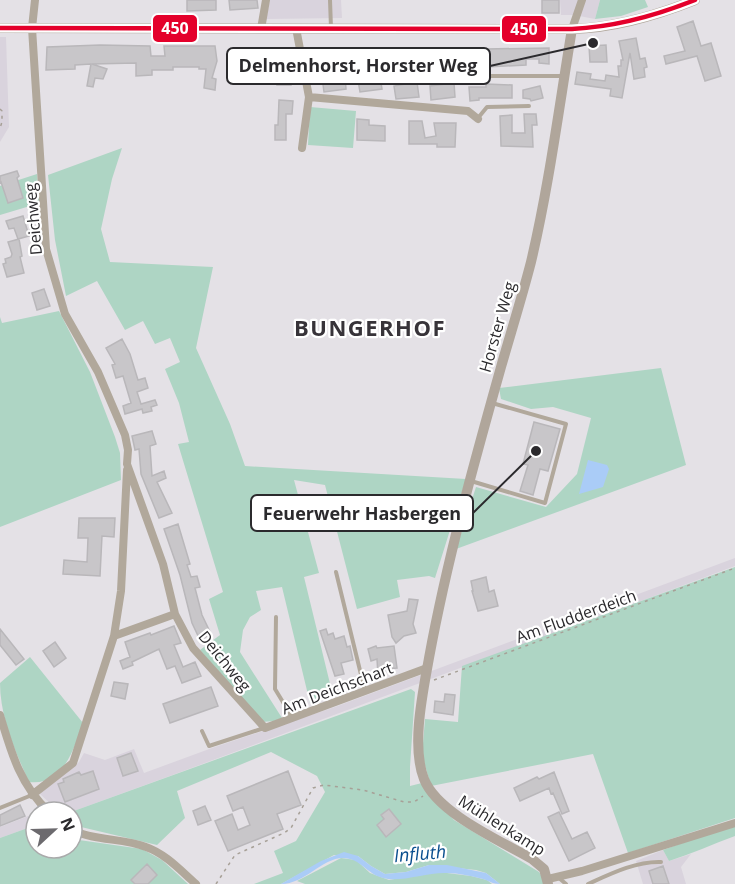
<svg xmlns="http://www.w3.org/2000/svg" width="735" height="884" font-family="'Open Sans',sans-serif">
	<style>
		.built { fill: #d9d3dd }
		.green { fill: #aed5c4 }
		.water { fill: #aaccf7 }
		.building { fill: #c8c6c9; stroke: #b9b7ba; stroke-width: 1.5 }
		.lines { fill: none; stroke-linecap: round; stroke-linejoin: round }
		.path { stroke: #a7a097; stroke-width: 1.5; stroke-dasharray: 3 4.5; stroke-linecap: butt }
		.lane { stroke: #b1a89b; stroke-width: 4 }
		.street { stroke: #b1a89b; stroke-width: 8 }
		.secondary { stroke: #b0a69b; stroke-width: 10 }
		.bus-1-casing { stroke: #fff; stroke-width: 9 }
		.bus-1 { stroke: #e4002b; stroke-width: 4.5 }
		.labels { text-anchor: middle; stroke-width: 4.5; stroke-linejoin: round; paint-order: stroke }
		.street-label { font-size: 16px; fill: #2b2a2d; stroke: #fff }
		.water-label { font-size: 18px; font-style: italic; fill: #094e8e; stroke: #fff }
		.district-label { font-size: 22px; font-weight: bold; letter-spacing: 1.5px; fill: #373339; stroke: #fff }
		.leader { fill: none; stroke: #2b2a2d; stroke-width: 2 }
		.callout-dot { fill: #2b2a2d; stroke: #fff; stroke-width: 2 }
		.callout { fill: #fff; stroke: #2b2a2d; stroke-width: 2 }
		.callout-label { font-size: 18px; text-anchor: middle; font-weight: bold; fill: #2b2a2d }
		.line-badge { stroke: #fff; stroke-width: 2 }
		.badge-label { font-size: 16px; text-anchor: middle; font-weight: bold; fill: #fff }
	</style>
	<rect width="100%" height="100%" fill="#e4e1e6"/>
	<path class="built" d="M270 0H341L342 18 266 19Z
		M560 0H600L595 19 574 15H561Z
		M0 37H6L9 127 0 142Z
		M735 558V566L178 773 71 812H39L53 806 40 794 79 762 84 753 105 760 134 749 144 773 212 748 335 707Z
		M36 813V825L0 838V827Z
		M663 850 669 861 691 854 681 867 686 884H643L636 861Z"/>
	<path class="green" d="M600 0H645L648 7 621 16 595 19Z
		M310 107 356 111 353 148 308 145Z
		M122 148 112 179 101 229 110 262 213 267 196 348 230 424 245 466 466 479 435 578 429 576 397 580 400 597 357 609 325 485 294 480 319 573 304 577 333 696 310 703 282 587 256 591 261 610 250 617 243 630 240 652 282 718 274 721 262 722 200 650 220 635 209 599 223 592 178 444 189 442 179 403 165 369 180 362 170 338 155 344 143 321 125 330 97 281 66 296 55 240 48 175Z
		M37 174 40 203 0 215V186Z
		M59 311 90 372 115 437 120 453 121 480 0 527V317L2 323Z
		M661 368 686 465 456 549 476 487 546 507 577 474 591 418 553 407 531 409 501 399 499 388Z
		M735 567V818L628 853 593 754 431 786 422 755 425 719 458 722 462 666Z
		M30 657 83 723C74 748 64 786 29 782 15 751 0 717 0 683Z
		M411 689 415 692 410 767V786L422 783 454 820 539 872 543 878 544 884H500L486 873 476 870 429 865 406 872 385 874 371 866 358 856 334 855 281 884H254L283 873 274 851 296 841 325 792 317 776 271 752 177 791 185 818 157 845 81 827 72 822 71 812Z
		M735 824V836C713 844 691 854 669 861L663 850Z
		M36 825V848H72V839L142 849 162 860 188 884H0V838Z
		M341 858 356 860 370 873 389 880 427 873H447L471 876 487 880 492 884H305L297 881Z"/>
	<path class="water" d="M588 460 607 465 609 469 603 487 579 494Z
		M344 852 358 856 371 866 385 874 406 872 429 865H447L486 873 500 884C492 884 490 881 483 879 471 876 459 873 447 873 427 872 400 883 383 878 367 874 360 858 343 858 322 858 305 884 281 884L321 861Z"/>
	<path class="building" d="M187 0H216V10L187 11Z
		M229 0H257L258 8 230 10Z
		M542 0H559V13H542Z
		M693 21 701 46 711 43 721 76 705 81 697 56 666 64 664 56 685 51 677 27Z
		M636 38 640 59 645 58 647 67 644 68 645 77 634 79 630 53 622 98 610 96 611 89 575 84 577 72 591 74 590 79 605 81 606 75 619 77 618 66H621V60H623L619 41Z
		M100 45 150 46 151 56H165L164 46H215L217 61 212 78 216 79 215 90 204 88 206 69H199V67H173V70H152V75L136 76V63L92 64 107 69 103 79 95 78 93 87 87 86 91 64 75 65V69L46 70 47 47Z
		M606 45 607 62H590L589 46Z
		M549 48V64L539 63V59H526V65L487 67 486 49Z
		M277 61H291V85H277Z
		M345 75 346 89 324 92 322 77Z
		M380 76 382 89 360 92 358 80Z
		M417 82 419 97 396 99 394 86Z
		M454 83 455 97 431 100 430 86Z
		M486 84 512 85V98H479V100L470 101 469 87H486Z
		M540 86 543 98 531 101 530 99 523 98V90Z
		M279 100 293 101 292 114H286V140H275V125H278Z
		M524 114H536L537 125H532L533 147 501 146 500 116 512 115V133H525Z
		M357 119 369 120V125L385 126V141L357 140Z
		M409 121H422L425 138 436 136 434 123H456L455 147H437V144H409Z
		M17 171 19 176 17 178 23 198 8 203 1 182 0 183V176Z
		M23 216 29 236 18 239 14 228 9 229 6 221Z
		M19 239 22 256 20 257 24 273 7 277 3 264 6 263 5 259 11 257 12 254 8 242Z
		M44 289 50 306 37 310 32 293Z
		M122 339 130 354 138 380 145 378 148 388 137 392 141 404 155 400 157 405 151 407 152 411 143 413 142 409 125 414 123 406 131 403 123 376 116 378 112 365 115 364 106 348Z
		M534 422 560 429 548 471 540 469 533 495 520 491 528 465 523 464Z
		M152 431 156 444 150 446 152 476 164 471 166 478 157 482 172 513 159 518 141 474 139 449 135 450 132 436Z
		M79 518H115L114 537 102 536 100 576 63 574 64 560 87 562 88 538H78Z
		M178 524 190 564 187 565 191 577 197 576 200 587 195 588 202 615 211 634 200 640 192 623 180 575 164 529Z
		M486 577 489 592 494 590 498 606 478 611 472 591H473L471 581Z
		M409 599 418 600 413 624 416 633 404 636 396 643 392 637 388 615 407 611Z
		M174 626 181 643 174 645 183 667 195 662 201 676 182 683 175 666 167 669 159 649 132 662 133 665 123 669 120 661 130 657 125 642 150 633 151 635Z
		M0 629 24 659 16 665 0 645Z
		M326 629 328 635 333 633 335 639 344 636 347 647 350 646 353 660 341 663 344 674 335 676 320 631Z
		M55 642 66 658 54 667 43 651Z
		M376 646 377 648 394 646 397 668 385 669V675H378L377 659 371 661 368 649Z
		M114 682 128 684 125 699 111 696Z
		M211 687 218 706 170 723 163 704Z
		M445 694 455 695 453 715 434 712 435 701 444 702Z
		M131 753 138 771 123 776 117 758Z
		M93 771 99 789 65 802 58 784 64 782 63 779 79 772 81 775Z
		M288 771 301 805 277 814 283 829 228 851 215 821 232 814 238 830 250 825 243 807 233 811 227 796Z
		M554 772 569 811 562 814 553 793 551 794 549 788 520 801 514 788 537 777 539 779Z
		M20 805 25 816 0 826V815Z
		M205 806 211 820 198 825 193 811Z
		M389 809 401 824 386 837 377 825 384 819 381 815Z
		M559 812 572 839 587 832 595 848 569 861 548 817Z
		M147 864 157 875 148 884H135L131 880Z
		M663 866 669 884H653L649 871Z"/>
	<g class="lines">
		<path class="path" d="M0 109 2 111V122L0 128
			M434 680 735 568
			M216 884 235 855 284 833 291 828 313 788 324 785 363 790 404 802H414L423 796"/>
		<path class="lane" d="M330 0 331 28
			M474 76H564
			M478 118 487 107 529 106
			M471 481 545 503 566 424 492 403
			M336 572 365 691
			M276 617 275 689 292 717
			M202 731 209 746 264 728
			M0 808 32 795
			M559 878 566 884
			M588 884C610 874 636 861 661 862"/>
		<path class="street" d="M296 28 309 97 302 148
			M261 29 266 0
			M572 29 582 0
			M309 97 468 111 478 119
			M175 614 193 648 265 728 427 668
			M114 636 121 591 127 470
			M0 715C11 752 20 785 49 812
			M32 795 73 763 114 636 175 614 163 564 127 464 128 450 125 435 98 372 65 314 46 249 32 28 35 0
			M72 830C95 841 123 838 146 847 166 854 181 871 196 884
			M548 879 582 871 735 823"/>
		<path class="secondary" d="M0 28 572 29C615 28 655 16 695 0
			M548 884 544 869 532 859C501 841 437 813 424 779 411 746 423 692 429 658 447 560 474 463 501 367 511 332 522 297 531 262 549 186 559 107 572 29"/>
		<defs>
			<path id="bus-1" d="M0 28 572 29C615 27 655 16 695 0"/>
		</defs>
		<use href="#bus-1" class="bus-1-casing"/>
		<use href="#bus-1" class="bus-1"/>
	</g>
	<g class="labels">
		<g class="street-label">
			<text transform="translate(33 219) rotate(-95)" y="6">Deichweg</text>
			<text transform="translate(497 327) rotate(-74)" y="6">Horster Weg</text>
			<text transform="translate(576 616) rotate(-20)" y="6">Am Fludderdeich</text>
			<text transform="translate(225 661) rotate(51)" y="6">Deichweg</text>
			<text transform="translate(337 688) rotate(-21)" y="6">Am Deichschart</text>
			<text transform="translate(502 825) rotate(32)" y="6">Mühlenkamp</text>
		</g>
		<g class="water-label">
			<text transform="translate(420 854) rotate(-5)" y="6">Influth</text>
		</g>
		<g class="district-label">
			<text x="370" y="336">BUNGERHOF</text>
		</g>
	</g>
	<path class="leader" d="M593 43L490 66M536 451L473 513"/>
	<g class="callout-dot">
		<circle cx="593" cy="43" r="6"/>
		<circle cx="536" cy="451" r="6"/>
	</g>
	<g class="callout">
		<rect x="227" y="48" width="263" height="36" rx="6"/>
		<rect x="251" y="495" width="222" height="36" rx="6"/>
	</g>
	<g class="callout-label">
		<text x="358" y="72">Delmenhorst, Horster Weg</text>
		<text x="362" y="520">Feuerwehr Hasbergen</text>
	</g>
	<g class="line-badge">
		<rect x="152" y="14" width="46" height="29" rx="6" fill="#e4002b"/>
		<rect x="501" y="15" width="46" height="28" rx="6" fill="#e4002b"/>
	</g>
	<g class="badge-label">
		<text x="175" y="34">450</text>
		<text x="524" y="35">450</text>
	</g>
	<g transform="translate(54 830) rotate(68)"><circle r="28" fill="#ffffff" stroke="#aaaaab" stroke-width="1.5"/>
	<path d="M0-4.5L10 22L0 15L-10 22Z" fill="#6c6a6e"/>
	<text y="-9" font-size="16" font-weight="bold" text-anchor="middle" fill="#2b2a2d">N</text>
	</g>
</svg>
